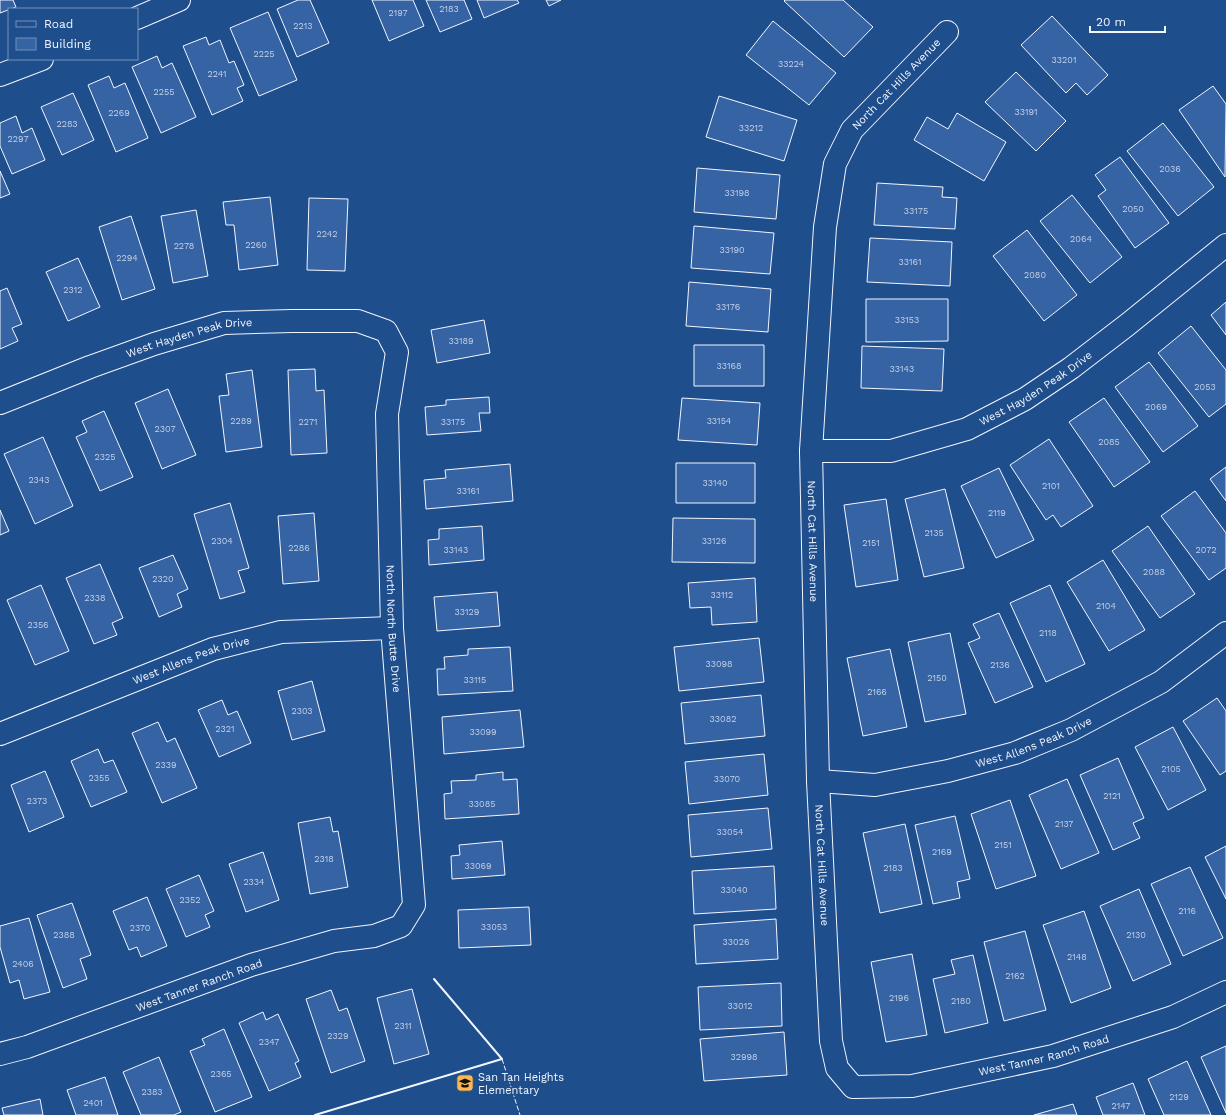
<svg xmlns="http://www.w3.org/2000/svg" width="1226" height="1115" font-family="'Work Sans',sans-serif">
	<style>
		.building { fill: #3563a3; stroke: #f2f6ff }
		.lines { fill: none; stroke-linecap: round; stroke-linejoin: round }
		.street-casing { stroke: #f2f6ff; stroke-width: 24 }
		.street { stroke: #1f4e8c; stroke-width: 22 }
		.fence { stroke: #f2f6ff; stroke-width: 1; stroke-dasharray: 5 2; stroke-linecap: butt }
		.wall { stroke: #f2f6ff; stroke-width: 2 }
		.labels { text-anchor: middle; stroke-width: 3; stroke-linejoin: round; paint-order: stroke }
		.number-label { font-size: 9px; fill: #c3d1e8 }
		.street-label { font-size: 11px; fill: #f2f6ff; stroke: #1f4e8c }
		.poi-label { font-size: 11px; fill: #f2f6ff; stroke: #1f4e8c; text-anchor: start }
	</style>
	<rect width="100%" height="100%" fill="#1f4e8c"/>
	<path class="building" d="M0 0H13L16 7 0 13Z
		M298 0H310L329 43 297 57 277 9Z
		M372 0H413L424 26 389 41Z
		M426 0H464L472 19 440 32Z
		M477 0H517L519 3 484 18Z
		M546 0H561L549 6Z
		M785 0H843L873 27 844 57 784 1Z
		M268 12 297 80 259 96 230 28Z
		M1052 16 1108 75 1087 95 1076 83 1066 93 1021 45Z
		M773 21 836 73 809 105 746 55Z
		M206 37 209 45 220 40 229 63 234 61 244 85 237 88 243 101 212 115 183 46Z
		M157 56 162 68 172 63 196 117 161 133 132 67Z
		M1016 72 1066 121 1036 151 985 102Z
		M109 76 114 88 125 83 148 138 116 152 88 85Z
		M1213 86 1226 104 1225 177 1179 110Z
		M73 93 94 140 62 155 41 107Z
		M719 96 797 120 784 161 706 137Z
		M957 113 1006 142 984 181 914 140 927 117 948 129Z
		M16 116 22 133 32 128 45 160 12 174 0 146V123Z
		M1163 123 1214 187 1178 216 1127 151Z
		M1120 157 1169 223 1135 248 1098 196 1106 190 1095 175Z
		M697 168 780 175 776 219 694 212Z
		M0 171 10 194 0 198Z
		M877 183 943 187 942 197 957 198 955 229 874 225Z
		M1072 195 1122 257 1090 283 1040 221Z
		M270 197 278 265 239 270 234 225H226L223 202Z
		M309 198 348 199 345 271 307 270Z
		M196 210 208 276 173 283 161 216Z
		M131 216 155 289 122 300 99 227Z
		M694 226 774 233 770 274 691 268Z
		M1027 230 1077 295 1044 321 993 256Z
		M870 238 952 242 950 286 867 282Z
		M78 258 100 307 68 321 46 272Z
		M689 282 771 289 768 332 686 326Z
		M7 288 22 324 12 328 18 341 0 349V291Z
		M866 299H948V341L866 342Z
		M1226 302V335L1211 315Z
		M484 320 490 353 437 363 431 330Z
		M1191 326 1226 370V404L1209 417 1158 353Z
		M694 345H764V386H694Z
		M862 346 944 349 942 391 861 388Z
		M1149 362 1198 426 1163 452 1115 387Z
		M315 369 316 391 324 390 327 453 291 455 288 370Z
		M252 370 262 447 226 452 219 396 229 395 226 374Z
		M168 389 196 455 162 469 135 403Z
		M489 397 490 413H479L481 431 427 435 425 407 446 405V400Z
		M682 398 760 403 757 445 678 440Z
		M1104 398 1150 462 1114 487 1069 422Z
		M104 411 133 477 100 491 76 437 87 432 82 421Z
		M43 437 73 506 35 524 4 454Z
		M1049 439 1093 506 1061 527 1053 515 1046 520 1010 465Z
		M676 463H755V503H676Z
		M510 464 513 501 426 509 424 480 446 478 445 470Z
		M1226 467V501L1210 479Z
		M999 468 1034 540 996 558 961 486Z
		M945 489 964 568 924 577 905 499Z
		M1195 491 1226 533V568L1209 580 1161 516Z
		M886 499 898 580 856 587 844 505Z
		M230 503 249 568 238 571 245 592 220 599 194 514Z
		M0 510 9 531 0 535Z
		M314 513 319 581 283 584 278 516Z
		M673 518 755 519V563L672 562Z
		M482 526 484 560 429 565 428 540 439 539V529Z
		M1148 526 1195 594 1160 618 1112 551Z
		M173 555 188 589 177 594 182 607 159 617 139 568Z
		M1103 560 1145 630 1109 651 1067 582Z
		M100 564 123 618 112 623 117 635 94 644 66 578Z
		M755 578 757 622 712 625 711 607 690 608 688 583Z
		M41 585 69 651 35 665 7 600Z
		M1050 585 1085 664 1046 682 1010 603Z
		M497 592 500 626 437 631 434 597Z
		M999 613 1033 687 995 703 968 643 980 638 973 624Z
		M950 633 966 714 925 722 908 642Z
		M759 638 764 682 679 691 674 647Z
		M510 647 513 691 438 695 437 669H445L444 657 468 655V649Z
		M890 649 907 727 863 736 847 658Z
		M312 681 325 731 292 740 278 691Z
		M761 695 765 736 685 744 681 703Z
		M1217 698 1226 711V771L1220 775 1183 721Z
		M222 700 228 715 237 711 251 743 219 757 198 710Z
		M520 710 524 747 444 754 442 717Z
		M158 722 167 742 175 738 197 788 162 803 132 733Z
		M1173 727 1206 790 1168 810 1135 747Z
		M98 749 104 763 113 760 127 792 91 807 71 761Z
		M764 754 768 795 689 804 685 762Z
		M1118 758 1144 818 1133 823 1140 838 1113 850 1080 775Z
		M45 771 64 817 29 832 11 785Z
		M503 772V780L517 779 519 814 445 819 444 794 452 793 451 781 476 780V775Z
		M1067 779 1099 853 1061 869 1029 795Z
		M1010 800 1036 876 996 889 971 814Z
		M768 808 772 849 691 857 688 815Z
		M955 816 970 879 957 882 960 898 933 904 915 825Z
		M330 817 333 832 338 831 348 887 310 894 298 823Z
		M905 824 922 904 880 913 863 833Z
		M502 841 505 875 452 879 451 856 460 855 459 845Z
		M1226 846V899L1205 857Z
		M263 852 279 900 246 912 229 864Z
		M774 866 776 909 694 914 692 871Z
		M1190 867 1223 938 1183 956 1151 884Z
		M199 875 214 911 205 915 210 927 186 937 166 889Z
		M1139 889 1171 964 1133 981 1100 906Z
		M147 897 167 946 141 957 137 947 129 950 113 911Z
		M72 903 91 955 80 959 87 979 63 988 37 915Z
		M529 907 531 945 459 948 458 910Z
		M1084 911 1111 988 1071 1003 1043 925Z
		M29 918 50 992 24 999 19 980 10 983 0 947V926Z
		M776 919 778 959 696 964 694 925Z
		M1025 931 1046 1010 1004 1021 984 942Z
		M912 954 927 1035 886 1042 871 962Z
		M973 955 988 1023 945 1033 933 979 955 974 951 960Z
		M781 983 782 1026 700 1030 698 987Z
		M412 989 429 1054 394 1064 377 998Z
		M331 990 339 1011 347 1008 365 1061 331 1073 306 999Z
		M263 1012 266 1020 278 1014 299 1061 295 1063 301 1077 269 1091 239 1023Z
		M224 1029 252 1097 215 1112 190 1051 205 1045 202 1039Z
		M784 1032 787 1075 704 1081 700 1039Z
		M1226 1046V1113L1201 1057Z
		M159 1057 181 1112 174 1115H141L123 1072Z
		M1187 1061 1211 1115H1164L1148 1079Z
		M105 1077 118 1115H76L67 1090Z
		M1133 1083 1145 1115H1103L1096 1097Z
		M40 1099 43 1115H4L2 1108Z
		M1073 1104 1077 1115H1034Z"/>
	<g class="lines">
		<defs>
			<g id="street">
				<path d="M137 18 179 0"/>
				<path id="s1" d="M947 32 852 130 835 164 825 227 811 451 818 781 831 1041 837 1068 853 1087 912 1086 1053 1056 1173 1017 1226 992"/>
				<path d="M0 75 42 59"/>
				<path id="s2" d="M0 403 90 367 154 344 224 323 292 321H358L386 331 397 352 387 414 392 628 414 905 401 926 374 936 334 941 251 965 27 1047 0 1054"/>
				<path id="s3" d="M811 451H891L967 429 1025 399 1071 368 1127 325 1226 245"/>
				<path id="s4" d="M0 734 213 649 281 632 392 628"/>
				<path id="s5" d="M818 781 875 785 948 771 1015 753 1071 730 1161 682 1226 633"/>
			</g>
		</defs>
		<use href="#street" class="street-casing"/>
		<use href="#street" class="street"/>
		<path class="fence" d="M502 1059 520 1115"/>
		<path class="wall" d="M315 1115 502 1059 434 979"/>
	</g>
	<defs>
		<symbol id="school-square" viewBox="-11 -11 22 22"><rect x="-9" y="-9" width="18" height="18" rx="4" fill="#ffb74d" stroke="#1f4e8c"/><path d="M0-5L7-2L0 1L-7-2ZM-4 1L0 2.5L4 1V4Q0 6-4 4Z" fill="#111"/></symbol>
	</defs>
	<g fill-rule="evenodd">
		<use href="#school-square" x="455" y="1073" width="20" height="20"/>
	</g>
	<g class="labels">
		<g class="number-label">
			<text x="449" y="12">2183</text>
			<text x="398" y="16">2197</text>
			<text x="303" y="29">2213</text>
			<text x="264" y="57">2225</text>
			<text x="1064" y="63">33201</text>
			<text x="791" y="67">33224</text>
			<text x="217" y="77">2241</text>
			<text x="164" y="95">2255</text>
			<text x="1026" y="115">33191</text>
			<text x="119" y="116">2269</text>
			<text x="67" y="127">2283</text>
			<text x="751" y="131">33212</text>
			<text x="18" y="142">2297</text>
			<text x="1170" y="172">2036</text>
			<text x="737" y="196">33198</text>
			<text x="1133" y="212">2050</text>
			<text x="916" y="214">33175</text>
			<text x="327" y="237">2242</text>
			<text x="1081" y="242">2064</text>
			<text x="256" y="248">2260</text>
			<text x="184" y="249">2278</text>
			<text x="732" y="253">33190</text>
			<text x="127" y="261">2294</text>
			<text x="910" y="265">33161</text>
			<text x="1035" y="278">2080</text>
			<text x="73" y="293">2312</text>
			<text x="728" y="310">33176</text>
			<text x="907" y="323">33153</text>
			<text x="461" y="344">33189</text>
			<text x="729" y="369">33168</text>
			<text x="902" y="372">33143</text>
			<text x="1205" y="390">2053</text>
			<text x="1156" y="410">2069</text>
			<text x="241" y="424">2289</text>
			<text x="719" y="424">33154</text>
			<text x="308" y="425">2271</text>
			<text x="453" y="425">33175</text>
			<text x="165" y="432">2307</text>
			<text x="1109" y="445">2085</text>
			<text x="105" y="460">2325</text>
			<text x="39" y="483">2343</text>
			<text x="715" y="486">33140</text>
			<text x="1051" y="489">2101</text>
			<text x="468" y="494">33161</text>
			<text x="997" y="516">2119</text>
			<text x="934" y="536">2135</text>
			<text x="222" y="544">2304</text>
			<text x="714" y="544">33126</text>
			<text x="871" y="546">2151</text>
			<text x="299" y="551">2286</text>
			<text x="456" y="553">33143</text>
			<text x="1206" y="553">2072</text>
			<text x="1154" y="575">2088</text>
			<text x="163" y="582">2320</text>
			<text x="722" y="598">33112</text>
			<text x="95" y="601">2338</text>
			<text x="1106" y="609">2104</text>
			<text x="467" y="615">33129</text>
			<text x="38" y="628">2356</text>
			<text x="1048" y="636">2118</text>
			<text x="719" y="667">33098</text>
			<text x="1000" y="668">2136</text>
			<text x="937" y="681">2150</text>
			<text x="475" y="683">33115</text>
			<text x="877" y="695">2166</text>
			<text x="302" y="714">2303</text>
			<text x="723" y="722">33082</text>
			<text x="225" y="732">2321</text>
			<text x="483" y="735">33099</text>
			<text x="166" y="768">2339</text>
			<text x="1171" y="772">2105</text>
			<text x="99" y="781">2355</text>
			<text x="727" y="782">33070</text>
			<text x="1112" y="799">2121</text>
			<text x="37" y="804">2373</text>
			<text x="482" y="807">33085</text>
			<text x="1064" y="827">2137</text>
			<text x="730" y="835">33054</text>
			<text x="1003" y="848">2151</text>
			<text x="942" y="855">2169</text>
			<text x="324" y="862">2318</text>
			<text x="478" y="869">33069</text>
			<text x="893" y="871">2183</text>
			<text x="254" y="885">2334</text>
			<text x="734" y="893">33040</text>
			<text x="190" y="903">2352</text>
			<text x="1187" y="914">2116</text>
			<text x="494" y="930">33053</text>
			<text x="140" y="931">2370</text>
			<text x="64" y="938">2388</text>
			<text x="1136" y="938">2130</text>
			<text x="736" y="945">33026</text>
			<text x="1077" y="960">2148</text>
			<text x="23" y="967">2406</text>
			<text x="1015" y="979">2162</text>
			<text x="899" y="1001">2196</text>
			<text x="961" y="1004">2180</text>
			<text x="740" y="1009">33012</text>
			<text x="403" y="1029">2311</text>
			<text x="338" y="1039">2329</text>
			<text x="269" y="1045">2347</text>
			<text x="744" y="1060">32998</text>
			<text x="221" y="1077">2365</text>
			<text x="152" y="1095">2383</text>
			<text x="1179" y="1100">2129</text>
			<text x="93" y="1106">2401</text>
			<text x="1121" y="1109">2147</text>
		</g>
		<g class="street-label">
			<text transform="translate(896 84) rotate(-46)" y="4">North Cat Hills Avenue</text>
			<text dy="4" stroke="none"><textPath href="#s2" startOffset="201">West Hayden Peak Drive</textPath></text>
			<text dy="4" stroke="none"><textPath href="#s3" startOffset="239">West Hayden Peak Drive</textPath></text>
			<text dy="4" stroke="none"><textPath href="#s1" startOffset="553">North Cat Hills Avenue</textPath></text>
			<text dy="4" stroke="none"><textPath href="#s2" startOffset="703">North North Butte Drive</textPath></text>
			<text dy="4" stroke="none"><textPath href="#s4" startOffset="205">West Allens Peak Drive</textPath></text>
			<text dy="4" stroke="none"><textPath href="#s5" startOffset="222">West Allens Peak Drive</textPath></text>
			<text dy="4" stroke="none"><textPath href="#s1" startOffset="877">North Cat Hills Avenue</textPath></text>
			<text transform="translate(199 985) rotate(-20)" y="4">West Tanner Ranch Road</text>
			<text dy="4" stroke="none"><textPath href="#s1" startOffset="1300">West Tanner Ranch Road</textPath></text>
		</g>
		<g class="poi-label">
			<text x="478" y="1081">San Tan Heights<tspan x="478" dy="13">Elementary</tspan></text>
		</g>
	</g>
	<rect x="8" y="8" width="130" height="52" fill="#1f4e8c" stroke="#7391ba"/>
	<rect x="16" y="21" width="20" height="6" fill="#1f4e8c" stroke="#7391ba"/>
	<text x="44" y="28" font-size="12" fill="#f2f6ff">Road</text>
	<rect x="16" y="38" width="20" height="12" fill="#3563a3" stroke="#7391ba"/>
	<text x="44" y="48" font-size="12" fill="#f2f6ff">Building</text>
	<path d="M1090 26v6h75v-6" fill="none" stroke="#f2f6ff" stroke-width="2"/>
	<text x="1096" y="26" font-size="12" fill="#f2f6ff" stroke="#1f4e8c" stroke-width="3" paint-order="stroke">20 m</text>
</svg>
